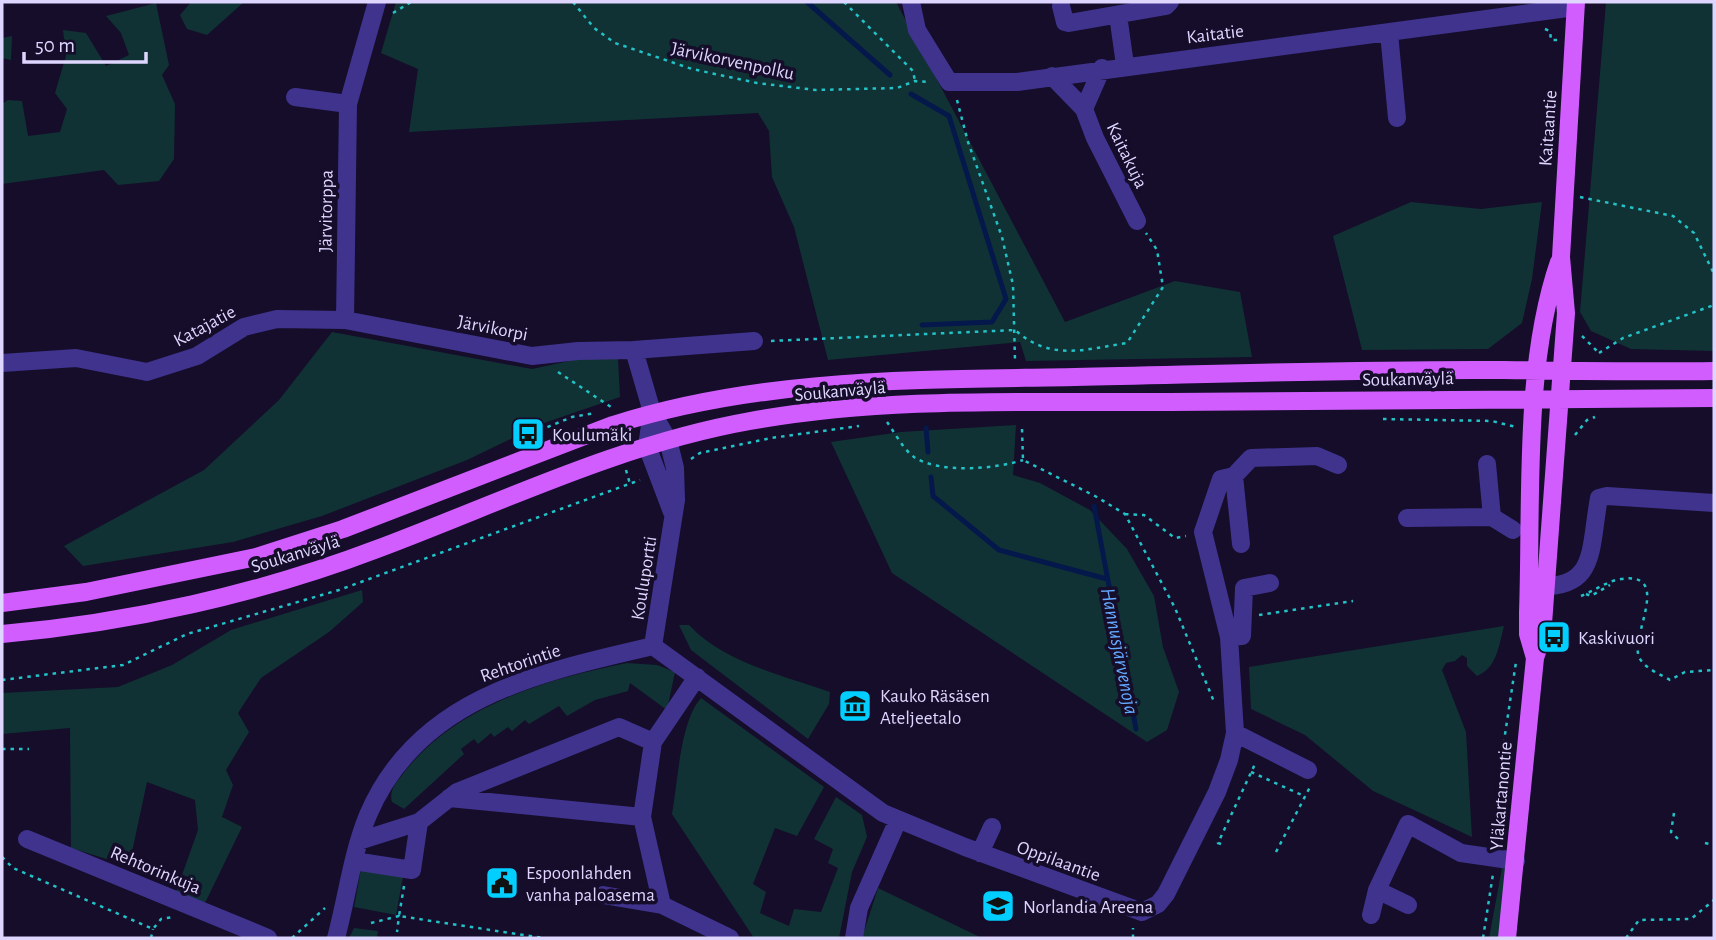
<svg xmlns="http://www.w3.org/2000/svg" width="1716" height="940" font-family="'Alegreya Sans',sans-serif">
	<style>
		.green { fill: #103234 }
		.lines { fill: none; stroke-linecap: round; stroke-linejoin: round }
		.stream { stroke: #05184c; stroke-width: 5 }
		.path { stroke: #22c2c7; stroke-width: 2.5; stroke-dasharray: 3.5 5; stroke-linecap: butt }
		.minor { stroke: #3f338e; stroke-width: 18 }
		.major { stroke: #d15dff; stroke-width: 18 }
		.labels { text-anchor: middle; stroke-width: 7; stroke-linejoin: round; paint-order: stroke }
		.street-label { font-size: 19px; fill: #ded6ff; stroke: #150d2a }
		.poi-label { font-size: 19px; fill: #ded6ff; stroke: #150d2a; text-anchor: start }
		.water-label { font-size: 21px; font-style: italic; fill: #64a9ff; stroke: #150d2a }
	</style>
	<rect width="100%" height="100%" fill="#150d2a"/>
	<path class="green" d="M191 2H244L207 35 187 29 180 15Z
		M396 2H896L1065 322 1175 281 1240 292 1252 357 1026 361 1020 342 828 360 794 227 772 177 769 131 758 113 409 132 418 69 381 53Z
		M1606 2H1714V351L1631 349 1591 331 1580 312Z
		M156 3 169 65 162 75 175 104 174 159 159 181 118 185 104 170 2 184V104L8 100 22 101 28 136 60 132 67 109 55 93 66 56 63 30 86 33 106 66 129 55 121 33 106 16Z
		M12 36 11 60 2 58V38Z
		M1411 202 1481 209 1542 202 1532 279 1522 323 1488 349 1362 350 1333 236Z
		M332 332 532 369 583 358 618 359 620 397 544 423 467 460 322 516 233 542 83 566 64 546 204 470 279 400Z
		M1016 425 1013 475 1040 483 1090 510 1127 549 1154 596 1163 647 1179 692 1167 730 1147 742 892 573 831 442 901 432Z
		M362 590 363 602 329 632 261 678 238 713 249 732 226 770 233 785 222 817 242 827 205 903 176 892 198 830 195 800 147 782 129 866 71 848 70 728 2 734V693L118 687 172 665 231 630Z
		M679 625H689C723 662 784 676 830 692L829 704 808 739 691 650Z
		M1504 626C1499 645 1497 668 1477 676L1467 666V658L1462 655 1455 661 1446 663 1442 670 1466 732 1472 837 1373 791 1305 735 1251 709 1249 667Z
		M627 663 657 665 675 672 667 710 630 683 628 691 595 700 567 716 559 706 529 724 525 720 512 731 508 727 494 737 491 733 478 744 474 739 461 749 464 754 404 809 392 802C388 789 399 780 406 770 459 704 548 679 627 663Z
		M701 698 824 787 797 836 775 828 753 884 766 892 760 913 789 926 794 909 821 912 838 868 828 863 833 849 814 839 836 797 862 815 867 837 852 872 839 938H754L672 814C678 782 680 721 701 698Z
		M1502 868 1506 869 1503 938H1489Z
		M361 869 403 877 396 915 354 907Z
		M878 888 982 938H862Z
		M354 928 378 931 377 938H349Z"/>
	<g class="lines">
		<path class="stream" d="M807 2 890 75
			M911 94 949 116 1006 299 992 322 922 325
			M926 428 928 452
			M931 477 933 496 999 550 1107 579
			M1094 506 1136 729"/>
		<path class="path" d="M573 2 594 28 615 43 692 69 757 83 816 90 897 88 915 81 930 82
			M844 2 913 71 915 81
			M393 13 411 2
			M1545 29 1550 31 1551 40H1558
			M957 100 968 142 1002 237 1013 285 1015 360
			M1580 197 1673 216 1694 233 1714 274
			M1582 336 1599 353
			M771 341 1015 330C1051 362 1086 349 1127 343L1163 287 1157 250 1146 233
			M1599 353 1623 338 1714 305
			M558 372 611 407
			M1383 419 1492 421 1516 427
			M887 422C895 433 903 449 914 457 940 474 995 469 1023 460
			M1022 429 1023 460 1095 496 1125 514 1175 608 1215 704
			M1575 435 1587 420 1595 417
			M516 440 572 417 595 413
			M691 459 700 453 771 438 859 426
			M626 470 630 484
			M1125 514 1144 515 1175 538 1186 536
			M1586 594 1591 596 1610 585
			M1581 596C1594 591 1607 581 1621 579 1673 571 1630 636 1639 657 1645 669 1660 674 1670 680L1685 672 1714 670
			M1259 615 1353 601
			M2 680 123 665 187 634 339 590 640 480
			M2 749H29
			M1251 772 1304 796
			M1505 777 1504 741 1516 662
			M1674 813 1671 832 1679 840
			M1705 843 1714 845
			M1221 844 1218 843 1255 764
			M1276 852 1310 787
			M2 857 13 868 153 929 161 919 173 917
			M404 886 399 916 543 938
			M371 923 399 916 397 932
			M151 938 153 929
			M292 938 325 908
			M1133 938V928
			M1483 938 1493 874
			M1626 938 1639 920 1691 919 1714 900"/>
		<path class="minor" d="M911 2 917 30 949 82H1017L1575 7
			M1061 6 1065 22 1069 23 1166 6 1170 2
			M1118 15 1125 65
			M1389 33 1397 118
			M1102 68 1084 109 1095 138 1137 221
			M1052 76 1084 109
			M295 97 348 104
			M345 320 348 104 377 2
			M634 350 754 341
			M2 363 76 358 147 372 197 356 244 327 277 319 345 320 532 356 578 351 634 350 652 412 668 440 675 468 676 500 653 646
			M652 412 647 446 672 512
			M1487 464 1492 517
			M1234 476 1251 458 1317 456 1338 465
			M1407 518 1492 517 1513 530
			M1532 586C1598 591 1589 551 1599 498L1607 496 1714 503
			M1229 637 1242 636 1244 588 1270 583
			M653 646 883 813 965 847 1142 912 1158 904 1166 894 1217 792 1229 760 1235 733 1229 637 1203 532 1221 479 1234 476 1241 544
			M697 677 653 742 642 817 662 905 730 938
			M1235 733 1308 770
			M449 798 642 817
			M27 839 268 938
			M359 841 419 822 457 792 619 727 653 742
			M980 853 992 827
			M354 861 412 870 419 822
			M1377 890 1408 905
			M603 895 662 905
			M1371 915 1377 890 1408 824 1461 853 1516 861
			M336 938C347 897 352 854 368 815 418 697 541 672 653 646
			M854 938 859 908 898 820"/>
		<path class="major" d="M2 603 86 592 256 557 343 529 613 425C763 377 919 380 1075 377 1218 374 1361 369 1503 370 1574 371 1644 372 1714 371
			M2 634C128 623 259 594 377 549 500 503 620 444 750 421 889 396 1030 403 1170 402 1352 401 1533 398 1714 398
			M1535 658 1528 634V612C1532 502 1523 366 1559 262
			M1507 938 1535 658 1542 637 1566 313 1561 257 1576 2"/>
	</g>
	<defs>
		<symbol id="bus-square" viewBox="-11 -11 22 22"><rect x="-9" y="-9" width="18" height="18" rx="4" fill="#02cfff" stroke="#150d2a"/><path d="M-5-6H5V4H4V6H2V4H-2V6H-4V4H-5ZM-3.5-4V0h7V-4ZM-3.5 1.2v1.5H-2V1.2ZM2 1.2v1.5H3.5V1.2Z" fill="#111"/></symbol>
		<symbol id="museum-square" viewBox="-11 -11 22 22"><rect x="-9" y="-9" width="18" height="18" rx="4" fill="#02cfff" stroke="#150d2a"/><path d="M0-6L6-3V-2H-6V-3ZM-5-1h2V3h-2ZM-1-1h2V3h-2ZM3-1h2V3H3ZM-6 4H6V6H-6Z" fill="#111"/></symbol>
		<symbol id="civic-square" viewBox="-11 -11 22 22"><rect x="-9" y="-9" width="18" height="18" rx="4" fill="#02cfff" stroke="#150d2a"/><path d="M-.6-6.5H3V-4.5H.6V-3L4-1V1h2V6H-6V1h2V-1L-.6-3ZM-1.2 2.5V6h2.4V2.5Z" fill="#111"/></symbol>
		<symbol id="school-square" viewBox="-11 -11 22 22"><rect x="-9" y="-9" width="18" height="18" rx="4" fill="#02cfff" stroke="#150d2a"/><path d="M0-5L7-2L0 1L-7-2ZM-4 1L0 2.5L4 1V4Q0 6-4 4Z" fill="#111"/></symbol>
	</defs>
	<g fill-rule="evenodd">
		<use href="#bus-square" x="509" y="415" width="38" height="38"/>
		<use href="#bus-square" x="1535" y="618" width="38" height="38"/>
		<use href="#museum-square" x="836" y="687" width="38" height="38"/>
		<use href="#civic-square" x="483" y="864" width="38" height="38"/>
		<use href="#school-square" x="979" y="887" width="38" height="38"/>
	</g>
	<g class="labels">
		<g class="street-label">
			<text transform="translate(1215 33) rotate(-7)" y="7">Kaitatie</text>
			<text transform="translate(733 60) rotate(12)" y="7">Järvikorvenpolku</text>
			<text transform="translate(1547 128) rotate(-86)" y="7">Kaitaantie</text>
			<text transform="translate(1128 155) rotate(64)" y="7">Kaitakuja</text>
			<text transform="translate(325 211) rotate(-89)" y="7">Järvitorppa</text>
			<text transform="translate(204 325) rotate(-28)" y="7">Katajatie</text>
			<text transform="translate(493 327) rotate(11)" y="7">Järvikorpi</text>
			<text transform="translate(1408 378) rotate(-1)" y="7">Soukanväylä</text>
			<text transform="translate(840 390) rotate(-5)" y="7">Soukanväylä</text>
			<text transform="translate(295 553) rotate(-17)" y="7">Soukanväylä</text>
			<text transform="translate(643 578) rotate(-81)" y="7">Kouluportti</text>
			<text transform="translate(520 662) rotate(-19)" y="7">Rehtorintie</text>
			<text transform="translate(1500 796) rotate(-85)" y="7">Yläkartanontie</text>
			<text transform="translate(1059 860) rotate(20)" y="7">Oppilaantie</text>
			<text transform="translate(156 869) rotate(23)" y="7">Rehtorinkuja</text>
		</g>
		<g class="poi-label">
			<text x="552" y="441">Koulumäki</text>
			<text x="1578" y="644">Kaskivuori</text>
			<text x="880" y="702">Kauko Räsäsen<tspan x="880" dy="22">Ateljeetalo</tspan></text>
			<text x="526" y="879">Espoonlahden<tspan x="526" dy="22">vanha paloasema</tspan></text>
			<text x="1023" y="913">Norlandia Areena</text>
		</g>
		<g class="water-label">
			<text transform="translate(1120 651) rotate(79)" y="7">Hannusjärvenoja</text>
		</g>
	</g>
	<rect width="1716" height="940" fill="none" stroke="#ded6ff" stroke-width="7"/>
	<path d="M24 52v10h122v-10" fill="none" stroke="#ded6ff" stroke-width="3.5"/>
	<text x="35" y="52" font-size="21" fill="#ded6ff" stroke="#150d2a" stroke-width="5" paint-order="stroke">50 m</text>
</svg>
